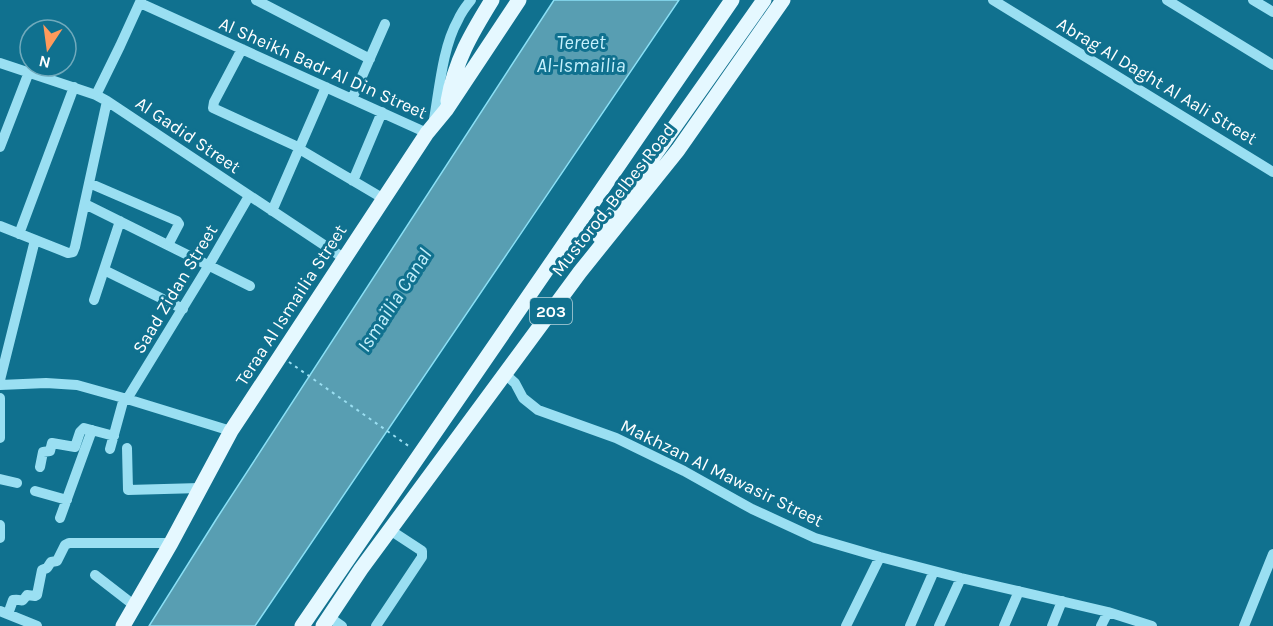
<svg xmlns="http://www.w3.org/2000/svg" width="1273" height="626" font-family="Karla,sans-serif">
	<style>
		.water { fill: #589eb2; stroke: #8be0f6; stroke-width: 1.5 }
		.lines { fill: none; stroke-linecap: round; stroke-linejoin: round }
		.path { stroke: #9adff2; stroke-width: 2; stroke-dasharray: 3 4.5; stroke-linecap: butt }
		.minor { stroke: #9adff2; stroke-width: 10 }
		.major { stroke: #e5f8ff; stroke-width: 15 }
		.labels { text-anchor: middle; stroke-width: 6; stroke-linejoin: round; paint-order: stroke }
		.shield { fill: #10718f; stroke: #b7d4dd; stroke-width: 1.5 }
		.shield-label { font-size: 16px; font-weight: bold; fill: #fff }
		.street-label { font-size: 18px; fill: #fff; stroke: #10718f }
		.water-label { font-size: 20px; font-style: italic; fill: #c4f0fc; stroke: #10718f }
	</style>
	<rect width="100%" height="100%" fill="#10718f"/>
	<path class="water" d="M554 0H679L255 626H149L217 518Z"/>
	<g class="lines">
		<path class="path" d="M289 362 410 447"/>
		<path class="minor" d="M256 0 370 59
			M993 0 1273 172
			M1167 0 1273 65
			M1253 0 1273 12
			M140 3 427 133
			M242 49 214 102 213 108 298 147 301 150 384 199
			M0 63 96 95 107 101 345 259
			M96 95 120 46 141 0
			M352 99 385 24
			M433 125C439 93 442 48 458 20 461 13 466 6 471 0
			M0 147 29 72
			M353 181 382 112
			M89 183 177 221 179 224 168 245
			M85 204 250 286
			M272 211 326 87
			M0 226 68 253 73 252 75 247 107 101
			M19 234 74 87
			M104 270 183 309
			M94 300 120 221
			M505 374 515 383 523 398 538 410 616 438 684 471 752 509 815 538 880 557 961 578 1108 612 1152 626
			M0 380 35 240
			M0 385 46 383 77 385 127 399 231 431
			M0 398V438
			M127 399 209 265 249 196
			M127 448 128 490 200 488
			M110 449 124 398
			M40 467 43 452 50 451 52 443 75 447 80 432 84 428 114 436
			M0 479 17 483
			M35 491 67 500
			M60 518 92 430
			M0 525V538
			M95 575 135 606
			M0 611 37 626
			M8 614 13 600C23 598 20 605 27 595L35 596 37 595 42 570 47 568 51 562 57 561 65 545 69 543H171
			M329 617 342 626
			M376 626 422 557V551L419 549 390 530
			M846 626 880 557
			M910 626 934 571
			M939 626 961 578
			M1004 626 1019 591
			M1052 626 1062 601
			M1101 626 1108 612
			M1244 626 1273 554"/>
		<path class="major" d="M448 101C455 61 471 34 492 0
			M599 236 615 211 764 0
			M123 626 171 543 231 431 427 133 446 110 519 0
			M302 626 732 0
			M323 626 361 569 580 272 678 150 783 0"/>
	</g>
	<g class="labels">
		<rect class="shield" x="530" y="298" width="42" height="26" rx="4.5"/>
		<g class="shield-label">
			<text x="551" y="317">203</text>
		</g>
		<g class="street-label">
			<text transform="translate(323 68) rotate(24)" y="6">Al Sheikh Badr Al Din Street</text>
			<text transform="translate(1157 81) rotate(31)" y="6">Abrag Al Daght Al Aali Street</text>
			<text transform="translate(188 135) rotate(34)" y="6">Al Gadid Street</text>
			<text transform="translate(613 200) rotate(-52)" y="6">Mustorod, Belbes Road</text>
			<text transform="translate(175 289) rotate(-59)" y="6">Saad Zidan Street</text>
			<text transform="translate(291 305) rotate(-57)" y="6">Teraa Al Ismailia Street</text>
			<text transform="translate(722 473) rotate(26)" y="6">Makhzan Al Mawasir Street</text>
		</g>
		<g class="water-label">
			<text x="581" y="49">Tereet<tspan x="581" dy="23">Al-Ismailia</tspan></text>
			<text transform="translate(394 300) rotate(-57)" y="7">Ismaïlia Canal</text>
		</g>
	</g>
	<g transform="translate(48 48) rotate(193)"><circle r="28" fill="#10718f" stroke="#70aabc" stroke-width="1.5"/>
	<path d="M0-4.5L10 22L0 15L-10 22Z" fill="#ff9a5b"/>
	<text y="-9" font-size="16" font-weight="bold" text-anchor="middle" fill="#ffffff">N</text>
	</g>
</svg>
